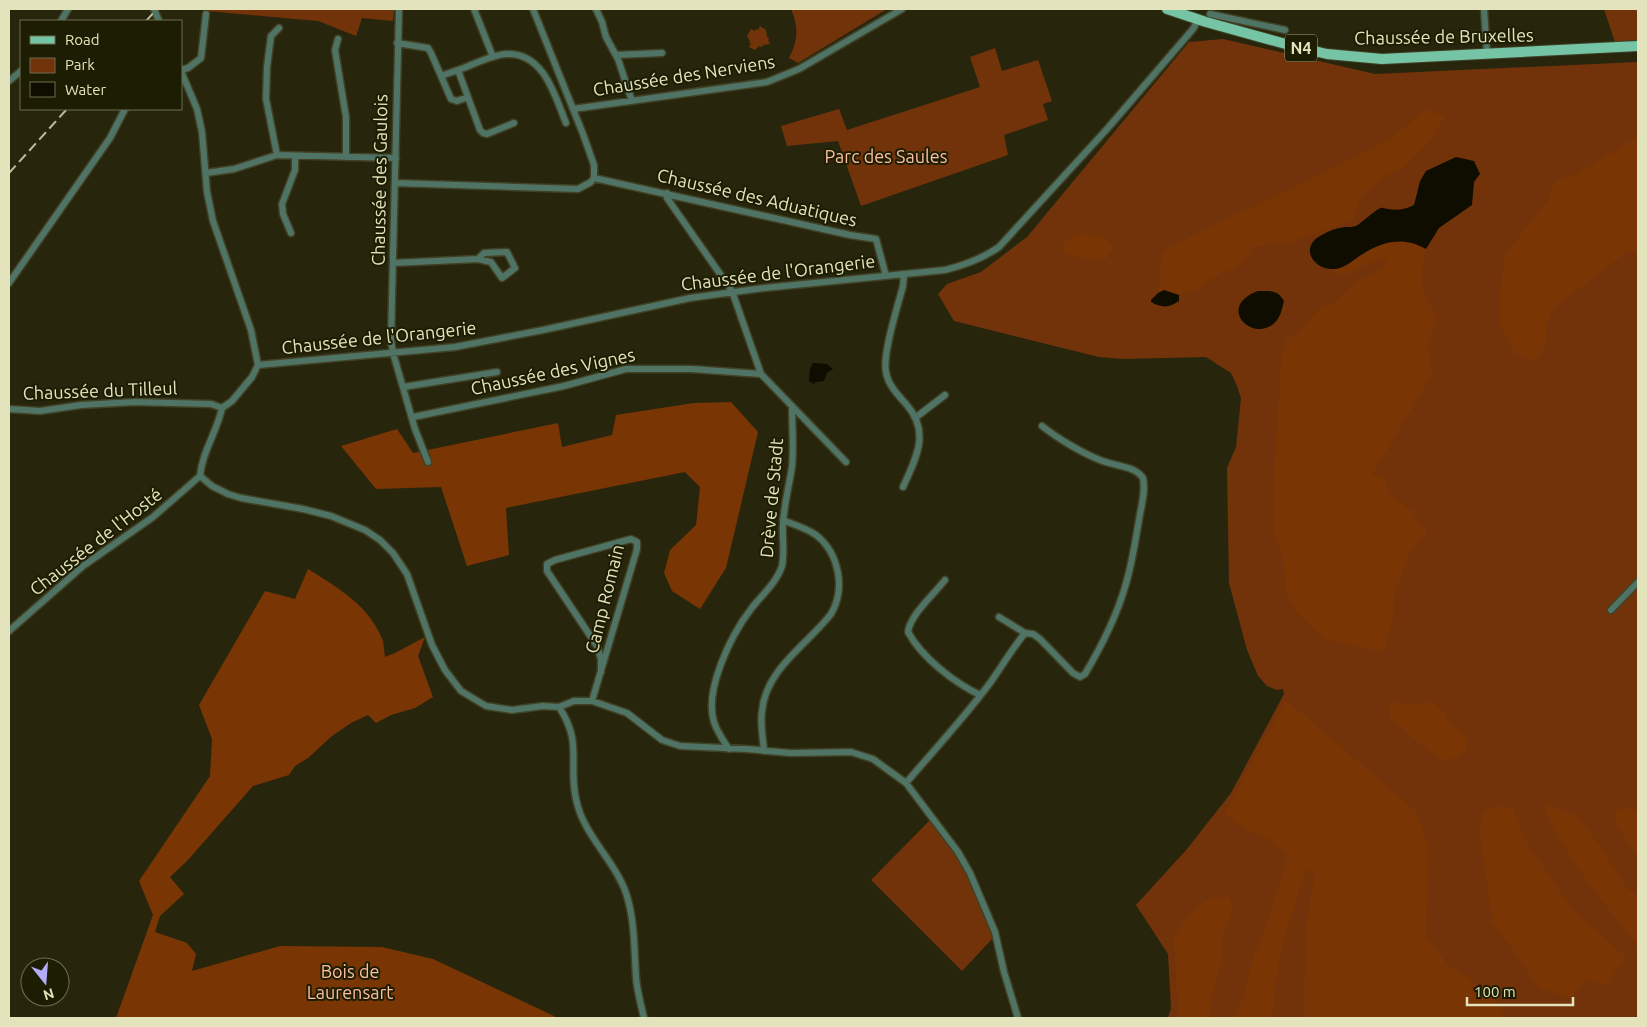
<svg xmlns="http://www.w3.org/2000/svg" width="1647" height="1027" font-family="Ubuntu,sans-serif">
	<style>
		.green { fill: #72330b }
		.forest { fill: #7a3505 }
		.water { fill: #0f0d00 }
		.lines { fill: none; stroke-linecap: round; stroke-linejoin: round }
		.street-casing { stroke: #414125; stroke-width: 9 }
		.primary-casing { stroke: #414125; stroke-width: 12 }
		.street { stroke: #4f7465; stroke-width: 6 }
		.primary { stroke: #75c4a6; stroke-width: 10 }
		.rail { stroke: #bdbd97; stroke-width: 2; stroke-dasharray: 10 5; stroke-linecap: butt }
		.labels { text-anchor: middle; stroke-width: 4; stroke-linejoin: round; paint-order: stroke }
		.shield { fill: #1d1d03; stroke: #a8a884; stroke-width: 1 }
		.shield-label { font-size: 16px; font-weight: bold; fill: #e4e4bc }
		.street-label { font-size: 18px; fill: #e4e4bc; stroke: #1d1d03 }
		.park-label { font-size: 18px; fill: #fdbe9f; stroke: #1d1d03 }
	</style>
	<rect width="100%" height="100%" fill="#27260c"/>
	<path class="green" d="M206 9H394L393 21 362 18 356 36 318 21 207 11Z
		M791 9H887L798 63 789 58C798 41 799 27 791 9Z
		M1604 9H1638V40L1615 42Z
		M760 26 766 30 767 37 769 38 768 41 770 42 768 45 766 44 761 47 759 46 755 50 749 47 751 44 749 43 750 41 747 36 751 29 755 31 756 29 758 30Z
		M1223 39 1375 74 1638 62V1018H1168L1171 1008 1168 954 1136 905 1187 849 1231 793 1284 694 1283 689 1277 690 1267 686 1258 676 1247 650 1229 583 1227 468 1236 447 1241 398 1237 386 1231 373 1206 357 1124 359 1099 357 954 321 938 294 947 284 981 272 1027 237 1189 42Z
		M995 48 1002 71 1038 60 1052 101 1043 104 1048 120 1004 135 1008 155 861 206 838 141 787 146 781 126 839 109 847 130 980 87 970 57Z
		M931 819 955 852 970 880 994 937 962 971 871 880Z"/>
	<path class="forest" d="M1426 109 1444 117 1434 138 1400 170 1388 174 1360 198 1355 220 1290 242 1252 247 1246 260 1234 268 1222 272 1198 289 1179 295 1165 290 1158 293 1162 252 1222 221 1280 194 1390 139Z
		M1638 137V250L1624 254 1550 311 1545 346 1534 362 1514 353 1499 324 1500 290 1505 254 1549 199 1551 187 1560 178 1576 174Z
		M1079 234 1103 236 1114 247 1106 259C1091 263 1075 257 1062 251L1066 240Z
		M1397 242 1416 244 1426 249C1418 281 1419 290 1438 317L1428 344 1432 375 1372 475 1384 476 1390 495 1412 511 1427 533 1410 552 1393 596V620L1383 652 1327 640 1302 618 1291 604 1286 589 1282 555 1274 536 1275 454 1282 352 1287 339 1302 329 1320 308 1332 304 1359 280 1385 267 1386 259H1378L1348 274 1334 275 1333 269C1351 267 1361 252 1376 245 1383 243 1390 242 1397 242Z
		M731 402 758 432 726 568 700 609 672 591 664 573 670 550 696 525 700 487 685 472 506 508 509 555 467 566 441 487 376 489 341 446 397 429 413 453 558 423 562 447 612 435 616 415 694 403Z
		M308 569C338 588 370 606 383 641 384 646 384 652 385 657L395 653 425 637 418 656 433 697 415 708 391 715 376 723 368 715 351 723 332 736 308 758 295 766 289 775 253 786 187 861 170 877 184 894 160 916 155 932 187 943 196 954 192 971 280 946 382 947 433 959 556 1017 568 1018H116L153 915 139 881 210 776 212 739 199 705 265 591 295 599Z
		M1286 700 1417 812 1429 848 1426 937 1450 967 1481 986 1499 1006 1505 1018H1303L1307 920 1315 872 1307 870 1301 885 1279 957 1272 1018H1232L1244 996 1251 963 1268 920 1288 856 1269 839 1247 830 1224 814Z
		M1389 702 1410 704 1432 702 1445 712 1450 723 1468 739 1466 752C1460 756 1454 759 1447 760 1436 760 1401 727 1390 718Z
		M1548 804 1577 816 1598 843 1627 888 1638 896V946C1603 903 1568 859 1544 809Z
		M1498 806 1513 809 1526 842 1572 909 1627 958 1605 985 1586 979 1572 998 1539 988 1512 948 1492 923 1480 833 1483 812Z
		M1630 808 1638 811V857L1616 824V810Z
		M1219 897 1230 898 1232 907 1229 922 1223 933 1221 966 1216 977 1209 1017 1178 1018 1174 938 1187 916 1208 900Z"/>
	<path class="water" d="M1456 157 1474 161 1480 174 1474 182 1472 205 1439 228 1426 249C1402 235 1380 242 1358 257 1351 262 1344 268 1335 269 1314 271 1299 248 1320 236 1328 231 1336 228 1345 227 1349 227 1353 227 1356 226 1362 223 1376 209 1381 208 1383 207 1386 209 1388 209 1398 211 1406 209 1414 205L1420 181 1426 171Z
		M1164 290 1179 295V301C1169 308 1162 308 1151 302V300L1158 293Z
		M1258 291C1270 291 1278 290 1284 301 1282 309 1280 320 1272 325 1250 341 1217 306 1258 291Z
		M813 363 827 364 833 369 827 373 824 381 816 382 814 384 809 381 810 369Z"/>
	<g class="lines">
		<defs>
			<path id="street" d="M154 9 159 21
				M399 9 391 340 393 353 415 429 428 462
				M474 9 493 57
				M533 9 583 134 594 165V178
				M596 9 602 22 606 37 618 59 632 101
				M1484 9 1487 54
				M1210 14 1285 30
				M61 21 68 9
				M338 39 335 50 346 117V157
				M397 43 428 48 431 53 441 76
				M616 55 662 53
				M181 70 188 68 201 58 206 14
				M458 70C473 65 491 55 506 54 544 52 555 96 566 123
				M181 71 197 109 202 132 207 192 213 221 251 330 258 365 252 377 232 401 222 408C217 432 202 452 200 476L212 486 228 494 241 498 303 509 331 516 365 530 380 540 393 553 407 574 432 645 445 670 461 691 486 706 512 710 543 706 559 707 574 701H592L627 713 662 740 680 746 746 749 791 753 851 752 873 759 906 783 958 852 970 873 995 932 1004 972 1018 1018
				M9 81 21 71
				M468 97 457 101 451 99 441 76 458 70 480 130 483 133 487 134 514 123
				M573 109 767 82 799 69 902 9
				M277 155 266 99 267 67 271 36 279 28
				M206 173 234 169 277 155 396 158
				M594 178 850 235 876 239 886 276
				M395 183 578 189 591 182 594 178
				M667 193V198L732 291 761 374 846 462
				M291 233 283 214 282 204 295 170V156
				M393 263 478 259 484 253 507 252 515 268 502 278 491 262 478 259
				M9 283 110 138 125 109
				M258 365 455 347 543 330 690 298 764 288 945 270C965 265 982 259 999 247L1107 129 1193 29 1198 20
				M403 387 497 372
				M9 409 40 411 81 405 135 402 211 404 222 408
				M413 417 564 386 626 369H692L761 374
				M915 418 945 395
				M903 487C916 458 931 432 906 404 898 395 888 385 886 372 882 355 898 305 903 286L904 274
				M945 580C934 594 910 615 908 632 922 658 955 683 980 695
				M1611 610 1638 582
				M999 617 1025 633
				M9 631 83 566 153 517 200 476
				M592 701 637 549V542L631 539 555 560 547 564V571L597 646 601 659V672
				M559 707C583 743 568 763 576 799 583 835 614 859 626 893 635 920 634 949 636 977 637 991 641 1005 644 1018
				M729 749C723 740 717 732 714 722 704 690 731 635 751 609 761 596 777 582 782 566 785 552 782 538 783 524 784 505 789 486 792 467 794 447 792 427 792 406
				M764 751C763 738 760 724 762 711 766 669 806 646 831 614 846 589 839 553 816 535 806 528 794 525 783 520
				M906 783C934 750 964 718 990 683 1002 666 1012 649 1025 633L1033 634 1040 639 1073 673 1080 677 1085 674C1101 647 1116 618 1125 587 1132 565 1135 542 1139 520 1141 506 1146 492 1143 478 1134 465 1113 466 1100 460 1082 453 1057 438 1042 426"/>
			<path id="primary" d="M1167 9 1206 22 1293 46 1327 54 1382 59 1638 46"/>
		</defs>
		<use href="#street" class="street-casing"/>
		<use href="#primary" class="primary-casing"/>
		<use href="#street" class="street"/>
		<use href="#primary" class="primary"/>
		<path class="rail" d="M146 21 157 9
			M9 173 67 109"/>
	</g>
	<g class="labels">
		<rect class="shield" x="1285" y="34.5" width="32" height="27" rx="4"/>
		<g class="shield-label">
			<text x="1301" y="54">N4</text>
		</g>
		<g class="street-label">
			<text transform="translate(1444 37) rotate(-1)" y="6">Chaussée de Bruxelles</text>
			<text transform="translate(684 76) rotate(-9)" y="6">Chaussée des Nerviens</text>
			<text transform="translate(380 180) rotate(-89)" y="6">Chaussée des Gaulois</text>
			<text transform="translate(757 198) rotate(13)" y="6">Chaussée des Aduatiques</text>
			<text transform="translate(778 273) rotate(-7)" y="6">Chaussée de l'Orangerie</text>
			<text transform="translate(379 338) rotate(-6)" y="6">Chaussée de l'Orangerie</text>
			<text transform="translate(553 372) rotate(-12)" y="6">Chaussée des Vignes</text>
			<text transform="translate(100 391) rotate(-2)" y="6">Chaussée du Tilleul</text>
			<text transform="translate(772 498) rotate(-85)" y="6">Drève de Stadt</text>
			<text transform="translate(96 542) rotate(-38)" y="6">Chaussée de l'Hosté</text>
			<text transform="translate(605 599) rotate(-76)" y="6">Camp Romain</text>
		</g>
		<g class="park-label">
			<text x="886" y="163">Parc des Saules</text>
			<text x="350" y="978">Bois de<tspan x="350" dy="21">Laurensart</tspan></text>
		</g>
	</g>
	<rect width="1647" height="1027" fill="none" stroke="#e4e4bc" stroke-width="20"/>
	<rect x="20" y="20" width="162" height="90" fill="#1d1d03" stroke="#6d6d4d"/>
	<rect x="30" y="36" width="25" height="8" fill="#75c4a6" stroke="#6d6d4d"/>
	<text x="65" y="45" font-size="15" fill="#e4e4bc">Road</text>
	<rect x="30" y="58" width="25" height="15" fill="#72330b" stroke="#6d6d4d"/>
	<text x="65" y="70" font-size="15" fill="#e4e4bc">Park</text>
	<rect x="30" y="82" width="25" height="15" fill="#0f0d00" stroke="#6d6d4d"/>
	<text x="65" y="95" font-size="15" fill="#e4e4bc">Water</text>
	<g transform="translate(45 982) rotate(163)"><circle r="24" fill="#1d1d03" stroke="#6d6d4d"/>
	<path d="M0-4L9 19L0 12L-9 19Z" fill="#b3adf9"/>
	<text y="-8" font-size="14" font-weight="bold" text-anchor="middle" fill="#e4e4bc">N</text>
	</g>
	<path d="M1467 997v8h106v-8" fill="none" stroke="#e4e4bc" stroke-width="2.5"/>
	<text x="1474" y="997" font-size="15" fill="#e4e4bc" stroke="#1d1d03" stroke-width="4" paint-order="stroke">100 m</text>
</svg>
